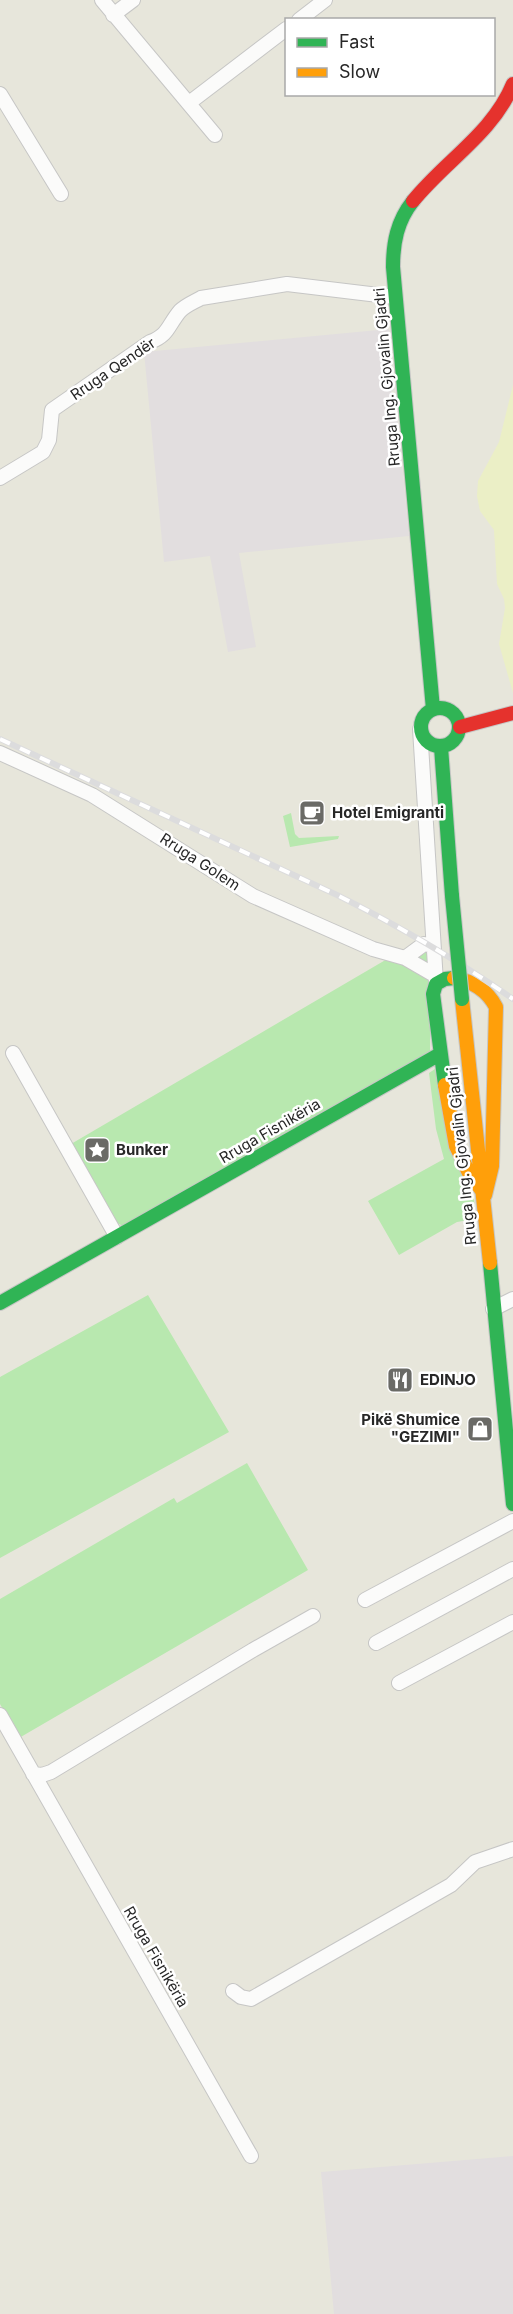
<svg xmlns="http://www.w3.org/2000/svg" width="513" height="2314" font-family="Inter,sans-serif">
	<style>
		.industrial { fill: #e2dedf }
		.green { fill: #b8e8af }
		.sand { fill: #ebefc6 }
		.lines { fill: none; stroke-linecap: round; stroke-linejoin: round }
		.street-casing { stroke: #c6c6c5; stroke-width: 16 }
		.fast-casing { stroke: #c6c6c5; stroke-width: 16 }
		.slow-casing { stroke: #c6c6c5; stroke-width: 16 }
		.jam-casing { stroke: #c6c6c5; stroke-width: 16 }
		.street { stroke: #fbfbfa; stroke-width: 14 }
		.fast { stroke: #30b455; stroke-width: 14 }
		.slow { stroke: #ff9f0a; stroke-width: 14 }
		.jam { stroke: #e5322d; stroke-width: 14 }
		.rail-casing { stroke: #dcdcdd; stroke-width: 6 }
		.rail { stroke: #fff; stroke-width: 4; stroke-dasharray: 11; stroke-linecap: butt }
		.fast-bridge-casing { stroke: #c6c6c5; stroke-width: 16; stroke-linecap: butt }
		.fast-bridge { stroke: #30b455; stroke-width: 14 }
		.labels { text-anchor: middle; stroke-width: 5; stroke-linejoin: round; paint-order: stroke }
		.street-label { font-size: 15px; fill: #272727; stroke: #fff }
		.poi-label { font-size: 15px; font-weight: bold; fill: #272727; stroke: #fff; text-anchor: start }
	</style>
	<rect width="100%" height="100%" fill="#e7e6db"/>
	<path class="industrial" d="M389 329 395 390 391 391 392 401H396L409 536 239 553 256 647 228 652 210 556 164 562 144 352Z
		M513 2156V2314H334L321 2172Z"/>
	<path class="green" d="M291 813 295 834 299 838 339 836 338 839 290 847 283 816Z
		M431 951 430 1051 123 1226 117 1223 71 1144 394 955Z
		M435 1069 469 1189 474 1198 475 1210 466 1212 469 1220 457 1222 399 1255 368 1201 444 1159 436 1129 429 1073Z
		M148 1295 229 1432 0 1558V1377Z
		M247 1463 308 1570 19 1738 0 1704V1599L174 1498 177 1503Z"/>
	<path class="sand" d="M513 385V693L499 644 505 608 504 599 497 584 494 530 480 511 477 496 478 481 499 442Z"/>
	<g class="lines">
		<defs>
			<path id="street" d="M102 0 215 135
				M113 15 133 0
				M299 20 325 0
				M0 94 61 194
				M189 103 286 29
				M0 478 43 452 49 440 52 410 150 342C169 335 168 325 180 311 186 305 194 302 201 298L287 284 395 297
				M420 729 436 982
				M0 753 92 795 253 896 373 949 405 958 436 976
				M405 958 424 944 433 946
				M13 1053 117 1237
				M493 1309 513 1299
				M365 1600 513 1521
				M376 1643 513 1569
				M399 1683 513 1622
				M0 1715 251 2156
				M33 1774 42 1775 51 1772 253 1650 313 1616
				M233 1991 241 1997 251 1999 451 1885 475 1862 513 1849"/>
			<path id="fast" d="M413 201C397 221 393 243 393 267L433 709
				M421 727a19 19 0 1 1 38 0a19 19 0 1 1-38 0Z
				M441 747 452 896
				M445 1085 433 994 436 984 445 979 454 978
				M490 1263 513 1504
				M0 1303 440 1054"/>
			<path id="slow" d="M462 999 490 1263
				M445 1085 456 1146 469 1173 485 1195 492 1166 496 1007C487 990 473 981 454 978"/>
			<path id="jam" d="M413 201C445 161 493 133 513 84
				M460 727 513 713"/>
		</defs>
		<use href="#street" class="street-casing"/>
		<use href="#fast" class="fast-casing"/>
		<use href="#slow" class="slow-casing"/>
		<use href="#jam" class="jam-casing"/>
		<use href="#street" class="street"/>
		<use href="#fast" class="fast"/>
		<use href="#slow" class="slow"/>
		<use href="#jam" class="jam"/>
		<defs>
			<path id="rail" d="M0 739 337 895C399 926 457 960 513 999"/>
		</defs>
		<use href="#rail" class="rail-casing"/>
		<use href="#rail" class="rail"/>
		<defs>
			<path id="fast-bridge" d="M452 896 462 999"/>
		</defs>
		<use href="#fast-bridge" class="fast-bridge-casing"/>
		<use href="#fast-bridge" class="fast-bridge"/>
	</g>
	<defs>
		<symbol id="cafe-square" viewBox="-11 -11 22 22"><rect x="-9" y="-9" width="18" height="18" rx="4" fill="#6a6a66" stroke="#fff"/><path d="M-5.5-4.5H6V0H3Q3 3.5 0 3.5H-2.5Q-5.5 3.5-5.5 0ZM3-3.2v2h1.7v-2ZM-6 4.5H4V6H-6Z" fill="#fff"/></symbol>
		<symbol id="sight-square" viewBox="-11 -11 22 22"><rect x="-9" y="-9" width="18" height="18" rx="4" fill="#6a6a66" stroke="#fff"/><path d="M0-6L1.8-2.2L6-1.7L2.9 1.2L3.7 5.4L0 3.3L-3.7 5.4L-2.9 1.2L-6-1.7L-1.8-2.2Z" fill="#fff"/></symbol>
		<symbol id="restaurant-square" viewBox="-11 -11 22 22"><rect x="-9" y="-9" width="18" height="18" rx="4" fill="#6a6a66" stroke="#fff"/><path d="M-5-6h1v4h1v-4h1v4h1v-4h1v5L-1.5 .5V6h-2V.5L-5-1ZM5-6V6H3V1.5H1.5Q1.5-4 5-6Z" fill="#fff"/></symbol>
		<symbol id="shop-square" viewBox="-11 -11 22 22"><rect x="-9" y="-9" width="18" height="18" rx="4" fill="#6a6a66" stroke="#fff"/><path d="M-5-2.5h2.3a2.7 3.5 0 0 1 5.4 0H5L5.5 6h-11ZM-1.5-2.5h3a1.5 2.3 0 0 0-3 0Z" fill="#fff"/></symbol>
	</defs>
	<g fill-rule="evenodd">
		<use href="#cafe-square" x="297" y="798" width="30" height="30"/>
		<use href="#sight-square" x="82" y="1135" width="30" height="30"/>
		<use href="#restaurant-square" x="385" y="1365" width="30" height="30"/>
		<use href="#shop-square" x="465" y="1414" width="30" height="30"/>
	</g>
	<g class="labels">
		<g class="street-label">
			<text transform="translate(113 369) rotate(-34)" y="5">Rruga Qendër</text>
			<text transform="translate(387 377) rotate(-95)" y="5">Rruga Ing. Gjovalin Gjadri</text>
			<text transform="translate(200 862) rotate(33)" y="5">Rruga Golem</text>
			<text transform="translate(270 1131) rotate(-30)" y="5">Rruga Fisnikëria</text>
			<text transform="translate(462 1156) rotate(-96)" y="5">Rruga Ing. Gjovalin Gjadri</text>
			<text transform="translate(156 1957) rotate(60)" y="5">Rruga Fisnikëria</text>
		</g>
		<g class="poi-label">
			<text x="332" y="818">Hotel Emigranti</text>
			<text x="116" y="1155">Bunker</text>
			<text x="420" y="1385">EDINJO</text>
			<text x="460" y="1425" text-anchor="end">Pikë Shumice<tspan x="460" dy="17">"GEZIMI"</tspan></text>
		</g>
	</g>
	<rect x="285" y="18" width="210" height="78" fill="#ffffff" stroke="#a9a9a9" stroke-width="1.5"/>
	<rect x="297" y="38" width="30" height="9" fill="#30b455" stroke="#a9a9a9" stroke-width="1.5"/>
	<text x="339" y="48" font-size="18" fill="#272727">Fast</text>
	<rect x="297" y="68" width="30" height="9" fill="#ff9f0a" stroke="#a9a9a9" stroke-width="1.5"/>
	<text x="339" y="78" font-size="18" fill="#272727">Slow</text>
</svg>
